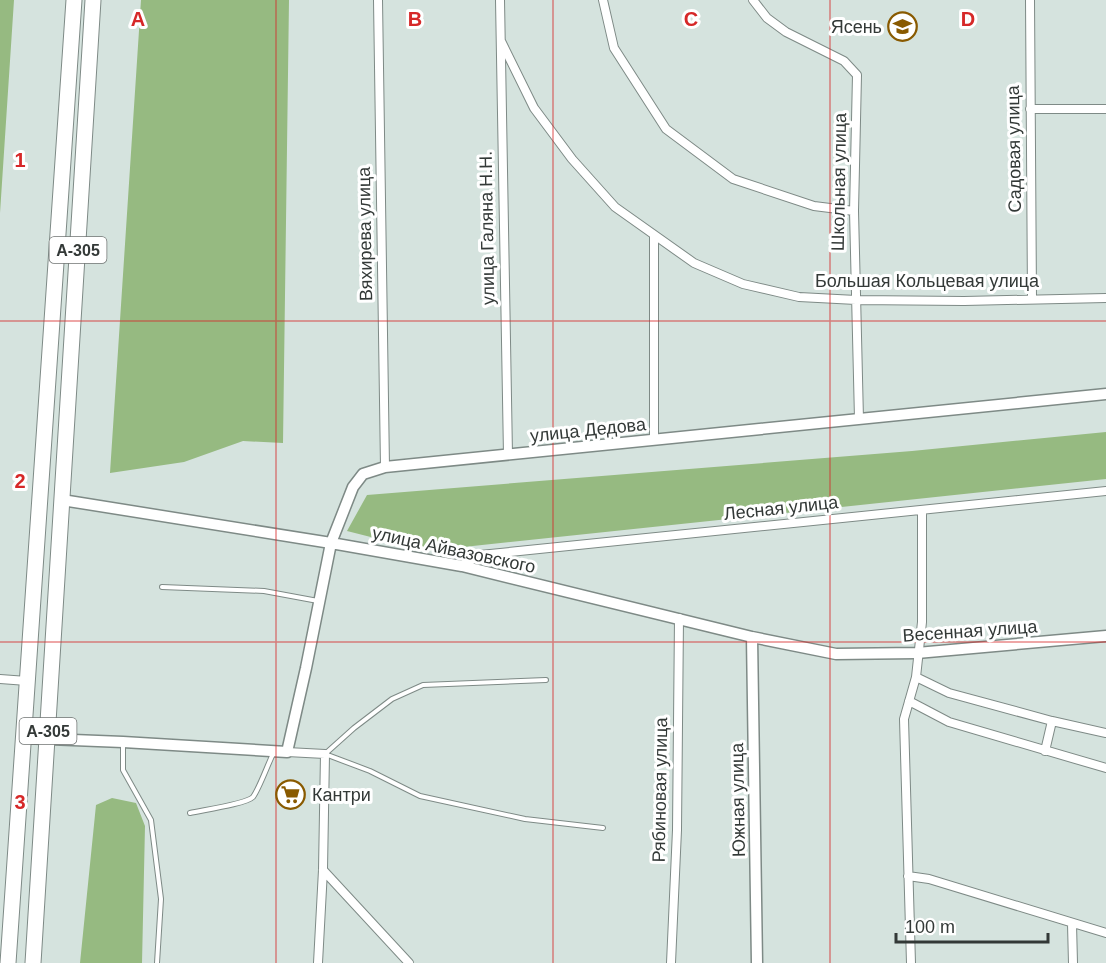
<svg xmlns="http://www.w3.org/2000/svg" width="1106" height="963" font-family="Helvetica,sans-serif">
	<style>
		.forest { fill: #96ba81 }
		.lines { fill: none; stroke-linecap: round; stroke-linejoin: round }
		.lane-casing { stroke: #7e8a86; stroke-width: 6 }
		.street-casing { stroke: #7e8a86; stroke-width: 10 }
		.secondary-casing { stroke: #7e8a86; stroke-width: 13 }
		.highway-casing { stroke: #7e8a86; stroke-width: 17 }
		.lane { stroke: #fff; stroke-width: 4 }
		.street { stroke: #fff; stroke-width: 8 }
		.secondary { stroke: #fff; stroke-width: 10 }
		.highway { stroke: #fff; stroke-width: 15 }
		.grid { fill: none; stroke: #d62828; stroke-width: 1.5; stroke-opacity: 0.55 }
		.labels { text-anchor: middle; stroke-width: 6; stroke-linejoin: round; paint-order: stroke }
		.shield { fill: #fff; stroke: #707473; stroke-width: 1.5 }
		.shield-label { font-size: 16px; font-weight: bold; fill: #333937 }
		.poi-label { font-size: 18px; fill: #333937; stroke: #fff; text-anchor: end }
		.street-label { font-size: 18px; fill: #333937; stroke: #fff }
		.grid-label { font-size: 20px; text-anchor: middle; font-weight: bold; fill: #d62828; stroke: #fff; stroke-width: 6; stroke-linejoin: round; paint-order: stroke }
	</style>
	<rect width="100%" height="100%" fill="#d5e3de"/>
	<path class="forest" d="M0 0H14L0 213Z
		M141 0H289L283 443 243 441 184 462 110 473Z
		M1106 432V479L426 551 347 531 367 495 912 451Z
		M112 798 136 803 145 826 142 963H80L96 805Z"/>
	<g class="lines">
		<defs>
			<path id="lane" d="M162 587 264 591 318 601
				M546 680 423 685 392 699 354 728 325 754 370 771 420 796 525 819 603 828
				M123 742V770L151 820 161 899 157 963
				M190 813C203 810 246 804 253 797 259 789 268 764 273 754"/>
			<path id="street" d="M378 0 385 467
				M500 0 508 455
				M603 0 614 48 666 129 733 179 814 206 854 211
				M753 0 767 18 786 32 844 61 857 75 854 211 859 419
				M1030 0 1032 299
				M501 41 534 108 572 159 615 207 694 263 743 284 799 297 856 300 964 301 1106 298
				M1030 109H1106
				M654 236V439
				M462 566 480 555 1106 491
				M916 677 949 693 1052 721 1106 733
				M0 679 27 681
				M909 701 949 722 1106 768
				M1045 751 1052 721
				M287 752 325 754 323 870 318 963
				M323 870 409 963
				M908 876 929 879 1106 933
				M1072 924 1073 963
				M671 963 677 830 679 618
				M911 963 904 719 916 677 922 622V511"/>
			<path id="secondary" d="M62 500 331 543 462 566 752 637 836 654 917 653 1106 636
				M752 637 757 963
				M23 738 123 742 287 752 306 668 331 543 353 487 363 474 385 467 1106 394"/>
			<path id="highway" d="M8 963 74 0
				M33 963 93 0"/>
		</defs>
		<use href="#lane" class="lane-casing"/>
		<use href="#street" class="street-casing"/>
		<use href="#secondary" class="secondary-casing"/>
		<use href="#highway" class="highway-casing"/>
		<use href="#lane" class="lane"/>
		<use href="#street" class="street"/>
		<use href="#secondary" class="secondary"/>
		<use href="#highway" class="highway"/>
	</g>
	<path class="grid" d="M276 0V963M553 0V963M830 0V963M0 321H1106M0 642H1106"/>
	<defs>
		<symbol id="school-ring" viewBox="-11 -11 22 22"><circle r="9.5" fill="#fff" stroke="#895a00" stroke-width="1.5"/><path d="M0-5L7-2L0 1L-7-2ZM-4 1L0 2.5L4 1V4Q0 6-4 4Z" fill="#895a00"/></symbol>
		<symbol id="supermarket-ring" viewBox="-11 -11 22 22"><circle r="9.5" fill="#fff" stroke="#895a00" stroke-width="1.5"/><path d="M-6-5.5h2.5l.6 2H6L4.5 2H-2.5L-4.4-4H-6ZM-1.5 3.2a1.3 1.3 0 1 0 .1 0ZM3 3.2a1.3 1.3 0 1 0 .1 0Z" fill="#895a00"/></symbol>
	</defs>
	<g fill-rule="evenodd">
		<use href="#school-ring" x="886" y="10" width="33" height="33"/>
		<use href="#supermarket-ring" x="274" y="778" width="33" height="33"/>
	</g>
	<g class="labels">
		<g class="shield">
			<rect x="49.5" y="237" width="57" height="26" rx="4.5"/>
			<rect x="19.5" y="718" width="57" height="26" rx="4.5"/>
		</g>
		<g class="shield-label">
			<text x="78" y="256">А-305</text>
			<text x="48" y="737">А-305</text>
		</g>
		<g class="poi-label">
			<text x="882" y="33">Ясень</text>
			<text x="312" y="801" text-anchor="start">Кантри</text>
		</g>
		<g class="street-label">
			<text transform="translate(1014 149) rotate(-91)" y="6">Садовая улица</text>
			<text transform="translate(839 182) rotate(-89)" y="6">Школьная улица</text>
			<text transform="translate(487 228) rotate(-91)" y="6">улица Галяна Н.Н.</text>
			<text transform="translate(365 234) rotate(-91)" y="6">Вяхирева улица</text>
			<text x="927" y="287">Большая Кольцевая улица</text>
			<text transform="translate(588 430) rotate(-6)" y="6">улица Дедова</text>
			<text transform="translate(781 508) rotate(-6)" y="6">Лесная улица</text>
			<text transform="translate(454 550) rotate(12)" y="6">улица Айвазовского</text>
			<text transform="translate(970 631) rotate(-4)" y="6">Весенная улица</text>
			<text transform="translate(660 790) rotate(-89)" y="6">Рябиновая улица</text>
			<text transform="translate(738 800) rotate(-91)" y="6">Южная улица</text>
		</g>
	</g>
	<g class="grid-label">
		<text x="138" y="26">A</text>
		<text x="415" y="26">B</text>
		<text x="691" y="26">C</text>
		<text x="968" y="26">D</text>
		<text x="20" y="167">1</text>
		<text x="20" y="488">2</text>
		<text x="20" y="809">3</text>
	</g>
	<path d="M896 933v9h152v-9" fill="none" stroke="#333937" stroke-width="3"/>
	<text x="905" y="933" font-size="18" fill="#333937" stroke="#ffffff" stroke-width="4.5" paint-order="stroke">100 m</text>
</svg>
